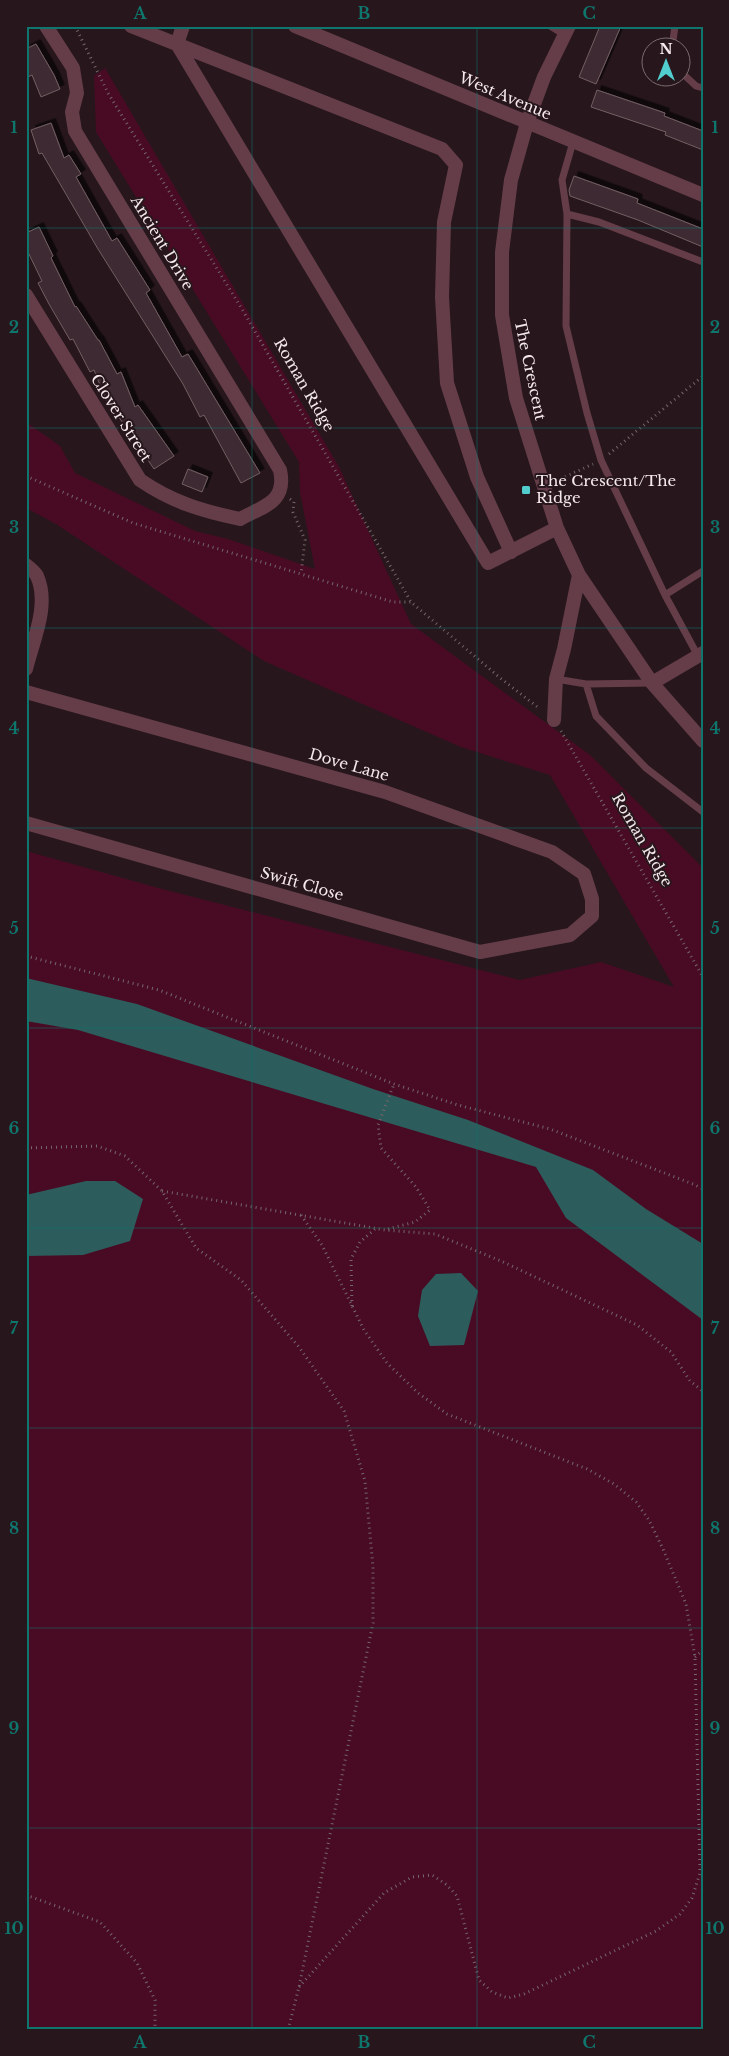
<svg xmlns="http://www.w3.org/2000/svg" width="729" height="2056" font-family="'Libre Baskerville',serif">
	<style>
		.green { fill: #490b24 }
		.water { fill: #2d5c5c }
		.building { fill: #3d2b30; stroke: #725e63; filter: url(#shadow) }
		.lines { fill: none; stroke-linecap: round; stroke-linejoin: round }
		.path { stroke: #74666a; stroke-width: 3; stroke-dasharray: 1 4; stroke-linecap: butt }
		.service { stroke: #653d49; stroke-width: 7 }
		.minor { stroke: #653d49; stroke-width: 14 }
		.grid { fill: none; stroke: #0f766e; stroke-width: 1; stroke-opacity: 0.55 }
		.poi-dot { fill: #52cdce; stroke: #27171c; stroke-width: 2 }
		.labels { text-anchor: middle; stroke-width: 4; stroke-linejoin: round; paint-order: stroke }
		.street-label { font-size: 15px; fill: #f4e8eb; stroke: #27171c }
		.poi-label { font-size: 15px; fill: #f4e8eb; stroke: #27171c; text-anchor: start }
		.neatline { fill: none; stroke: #0f766e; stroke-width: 2 }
		.grid-label { font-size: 16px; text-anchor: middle; font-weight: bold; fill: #0f766e }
	</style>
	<defs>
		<filter id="shadow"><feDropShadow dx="4.5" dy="-4.5" stdDeviation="0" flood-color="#0009"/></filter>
	</defs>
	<rect width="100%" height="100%" fill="#27171c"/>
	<path class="green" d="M105 68 339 467 411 624 590 755 703 868V2030H26V851L162 889 520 980 601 962 674 987 550 775 461 747 264 661 56 524 26 508V422L60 446 75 473 195 531 228 539 315 569 300 492 299 462 96 132 94 76Z"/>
	<path class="water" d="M26 978 137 1004 373 1089 468 1120 593 1170 646 1209 703 1244V1320L566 1218 536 1167 78 1030 26 1021Z
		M86 1181H115L143 1199 130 1241 83 1255 26 1256V1195Z
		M461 1273 478 1291 464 1345 430 1346 418 1316 422 1290 436 1274Z"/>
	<path class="building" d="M600 26H621L596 84 579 77Z
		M36 44 54 75 60 89 41 97 32 75 26 78V49Z
		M597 90 665 113 664 116 703 131V150L665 135 666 132 591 107Z
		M51 123 64 158 69 155 81 174 76 177 112 241 117 238 150 290 146 293 182 357 188 354 260 473 241 483 204 415 200 417 183 384 98 249 42 153 39 154 31 130Z
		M574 176 638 199 637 203 703 229V247L638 220 570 196 569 190Z
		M39 227 53 256 51 258 75 307 76 306 98 340H99L117 374 121 372 135 407 138 405 174 456 154 469 110 404 108 405 94 370 90 372 73 339 70 340 49 304 38 283 42 281 26 248V233Z
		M188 469 208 477 202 492 182 484Z"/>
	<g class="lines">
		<path class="path" d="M75 26 108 93 242 309 411 602 499 677 540 709
			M609 454 703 376
			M26 476 133 523 393 602H411
			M556 481 593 464
			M290 499 294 502 293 512 305 540 301 574
			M561 731 703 977
			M26 956 159 990 394 1084 458 1105 550 1129 693 1184 703 1189
			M26 1148 97 1146 125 1156 162 1191 196 1248 241 1280 299 1347 344 1411 365 1481 373 1567V1623L299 1987 288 2030
			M162 1191 385 1230 435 1234 501 1261 637 1325 671 1352 690 1381 703 1391
			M388 1229 415 1222 430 1210 416 1187 381 1148 378 1125 394 1084
			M352 1306 351 1259 360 1242 375 1229
			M695 1657 703 1650
			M26 1895 100 1922 137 1963 155 2000V2030
			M299 1987 384 1893 412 1877 432 1875 447 1885 457 1896 479 1980 492 1992 508 1998 524 1994 656 1931 680 1914 692 1898 700 1873 695 1657 686 1604 663 1549 649 1520 636 1502 614 1484 587 1469 447 1414 418 1393 387 1363 364 1330 322 1245 301 1215"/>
		<path class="service" d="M550 26 565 35
			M672 48 675 26
			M682 73 696 86 703 88
			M573 142 562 180 567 214 566 326 587 413 601 460 665 595 698 656
			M567 214 599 222 703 262
			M665 595 703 571
			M556 679 586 684 652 683
			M586 684 596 716 646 768 703 812"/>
		<path class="minor" d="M131 26 442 149 456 165 444 222 442 297 447 383 477 477 511 552
			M183 26 177 44 488 563 557 528
			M295 26 703 195
			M569 26 544 77 527 123 511 180 502 252V315L516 398 557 528 579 575 652 683 703 741
			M26 295 140 480C172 502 202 511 240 519 264 506 287 502 280 470L75 131 72 112 77 93 73 68 46 26
			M26 565C30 568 35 572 37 576 50 605 33 640 26 669
			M652 683 703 653
			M26 692 385 792 552 852 584 874 592 899V916L570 935 480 952 26 823
			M554 720 556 679 564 649 579 575"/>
	</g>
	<path class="grid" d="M252 26V2030M477 26V2030M26 228H703M26 428H703M26 628H703M26 828H703M26 1028H703M26 1228H703M26 1428H703M26 1628H703M26 1828H703"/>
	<rect class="poi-dot" x="521" y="485" width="10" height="10" rx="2.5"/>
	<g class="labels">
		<g class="street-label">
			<text transform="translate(505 96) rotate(23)" y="5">West Avenue</text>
			<text transform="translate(162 243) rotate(59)" y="5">Ancient Drive</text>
			<text transform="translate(530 370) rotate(78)" y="5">The Crescent</text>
			<text transform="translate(304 385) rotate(60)" y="5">Roman Ridge</text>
			<text transform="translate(121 418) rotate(58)" y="5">Clover Street</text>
			<text transform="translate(349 765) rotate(16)" y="5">Dove Lane</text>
			<text transform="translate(642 840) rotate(60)" y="5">Roman Ridge</text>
			<text transform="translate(302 884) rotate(16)" y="5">Swift Close</text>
		</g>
		<g class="poi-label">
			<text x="536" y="486">The Crescent/The<tspan x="536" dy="17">Ridge</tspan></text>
		</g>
	</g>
	<rect width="729" height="2056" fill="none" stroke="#27171c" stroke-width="55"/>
	<g transform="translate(666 62)"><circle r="24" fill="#27171c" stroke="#796b6f"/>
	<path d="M0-4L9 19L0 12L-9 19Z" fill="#52cdce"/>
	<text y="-8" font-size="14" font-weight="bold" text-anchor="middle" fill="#f4e8eb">N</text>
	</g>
	<rect x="28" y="28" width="674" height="2000" class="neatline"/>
	<g class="grid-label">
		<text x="140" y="19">A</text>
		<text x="364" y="19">B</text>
		<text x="589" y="19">C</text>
		<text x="14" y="133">1</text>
		<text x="715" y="133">1</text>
		<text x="14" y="333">2</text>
		<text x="715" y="333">2</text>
		<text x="14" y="533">3</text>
		<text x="715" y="533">3</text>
		<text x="14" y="734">4</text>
		<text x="715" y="734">4</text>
		<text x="14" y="934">5</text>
		<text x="715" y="934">5</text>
		<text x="14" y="1134">6</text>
		<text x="715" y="1134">6</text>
		<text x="14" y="1334">7</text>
		<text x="715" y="1334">7</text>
		<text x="14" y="1534">8</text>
		<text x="715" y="1534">8</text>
		<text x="14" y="1734">9</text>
		<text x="715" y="1734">9</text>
		<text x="14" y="1934">10</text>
		<text x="715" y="1934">10</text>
		<text x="140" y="2048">A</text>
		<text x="364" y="2048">B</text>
		<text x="589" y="2048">C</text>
	</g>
</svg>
